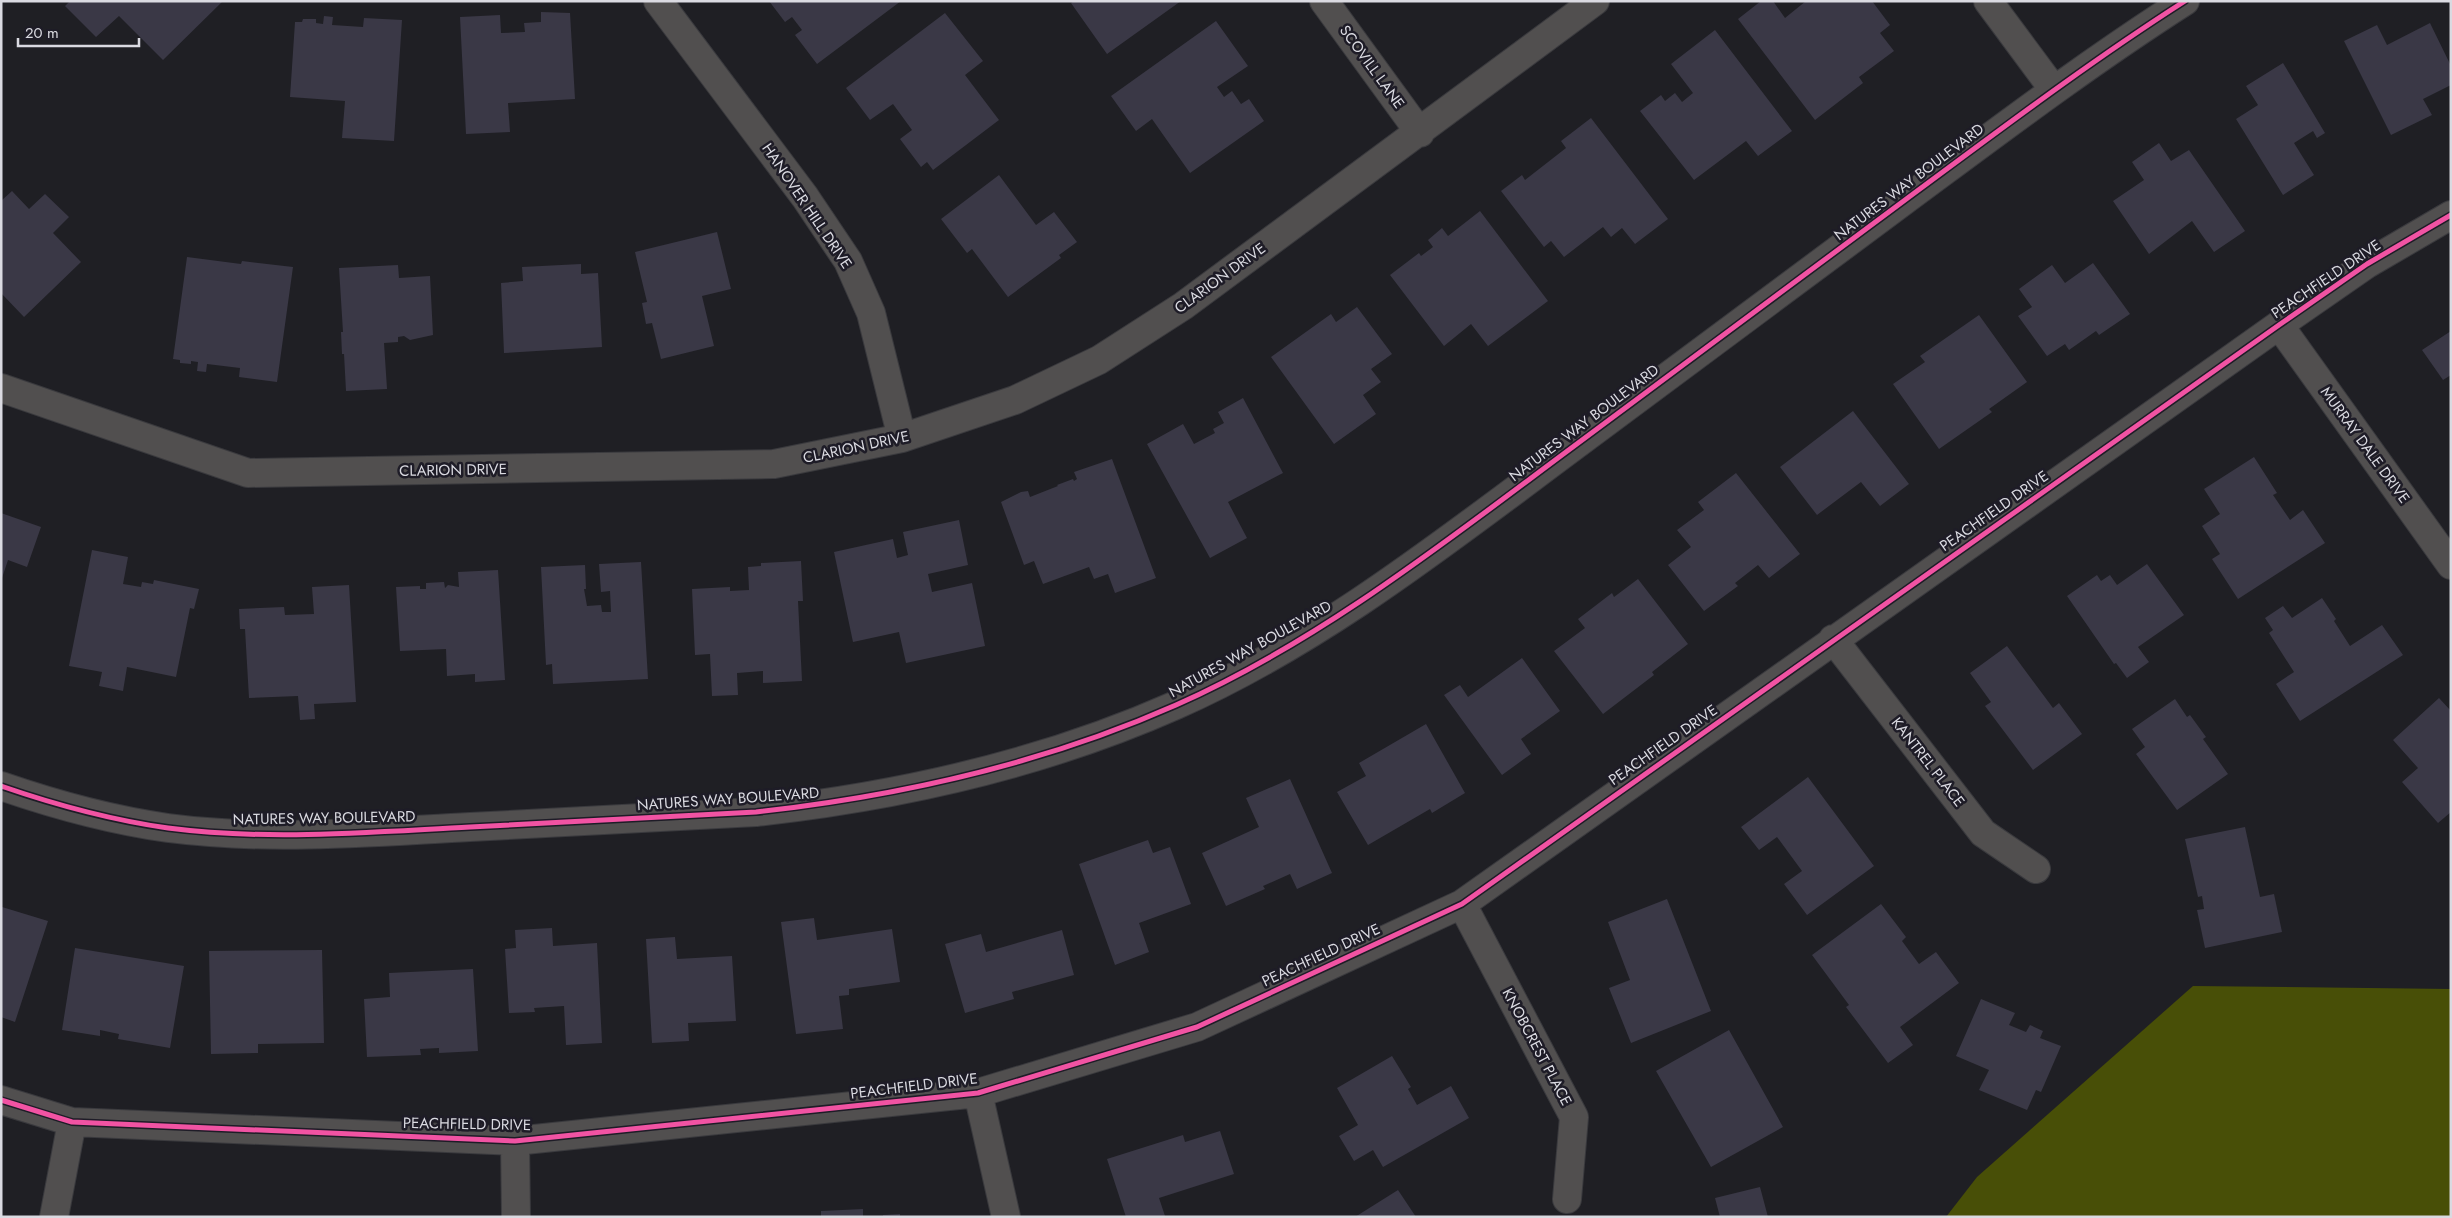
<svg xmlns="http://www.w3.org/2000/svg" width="2452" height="1218" font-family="Jost,sans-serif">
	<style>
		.forest { fill: #484f07 }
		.building { fill: #3a3846 }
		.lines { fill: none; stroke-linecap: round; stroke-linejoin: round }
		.minor-casing { stroke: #3a3a3e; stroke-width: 30 }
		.minor { stroke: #514f4f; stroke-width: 28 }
		.cycleway-casing { stroke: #1e1c27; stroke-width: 8 }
		.cycleway { stroke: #f153a3; stroke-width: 5 }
		.labels { text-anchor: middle; stroke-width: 5; stroke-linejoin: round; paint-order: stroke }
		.street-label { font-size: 15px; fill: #dadae1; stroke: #1e1c27 }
	</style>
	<rect width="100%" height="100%" fill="#1f1f24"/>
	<path class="forest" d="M2193 986 2451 989V1217H1946L1977 1177Z"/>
	<path class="building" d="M70 1H223L163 60 119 16 96 37 65 6Z
		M769 1H901L817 64 795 35 802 30 792 17 785 22Z
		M1074 1H1181L1107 54 1071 3Z
		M1761 1H1773L1785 18 1806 1H1872L1890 25 1880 33 1894 51 1859 77 1863 83 1815 120 1738 19Z
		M541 12 570 13 575 99 508 103 510 132 466 134 460 17 500 15 501 33 525 32 524 23 541 22Z
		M945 13 983 61 965 75 999 120 933 170 927 162 921 167 900 139 912 130 893 104 870 120 846 88Z
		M324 16 333 17 332 25 363 27 364 18 402 20 394 141 342 138 345 101 290 97 295 22H302L303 19H316V23L323 24Z
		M1216 21 1248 66 1217 87 1224 97 1232 91 1241 104 1249 99 1264 121 1190 173 1152 119 1136 131 1111 96Z
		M2430 23 2451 66V85L2423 99 2432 115 2391 135 2344 41 2377 25 2387 45Z
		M1715 30 1792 131 1758 156 1746 141 1694 180 1640 111 1661 95 1665 101 1675 93 1682 102 1693 93 1671 64Z
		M2283 63 2325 133 2317 138 2313 131 2294 143 2314 175 2283 195 2236 119 2258 105 2246 86Z
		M1591 118 1668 219 1635 244 1622 228 1611 237 1603 227 1564 257 1551 241 1544 247 1501 191 1522 175 1525 180 1566 148 1561 141Z
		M2159 143 2171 161 2189 150 2245 231 2214 252 2192 221 2149 254 2113 201 2144 180 2132 162Z
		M999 175 1036 225 1054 212 1077 242 1059 255 1061 258 1008 297 972 249 967 253 941 219Z
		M12 191 29 209 45 194 69 217 53 233 81 262 24 317 1 293V201Z
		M1480 211 1548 301 1488 346 1471 324 1444 346 1390 275 1419 253 1421 256 1433 247 1428 240 1442 228 1448 236Z
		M717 232 731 289 702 296 714 346 661 359 652 323 646 324 642 303 647 302 635 252Z
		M187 257 241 264 242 261 293 267 277 382 239 377 240 368 207 364 206 372 197 371 198 362 191 361V364L180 363V360L173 359Z
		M2093 263 2130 314 2099 335 2096 331 2069 350 2065 344 2047 356 2018 316 2032 307 2019 289 2052 265 2065 283Z
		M581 264V274L598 273 602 347 504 353 501 283 523 281 522 267Z
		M398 265 399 278 430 276 433 335 410 340 404 336 398 337V342L384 343 387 389 346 391 344 354H342L341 332H343L339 268Z
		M1357 307 1392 354 1371 369 1381 382 1363 395 1376 414 1334 444 1271 357 1331 314 1336 322Z
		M1979 315 2027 382 1989 409 1992 412 1939 449 1893 384 1925 362 1920 356Z
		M2451 331V375L2443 380 2422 350Z
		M1243 398 1283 473 1228 502 1247 538 1210 558 1147 444 1183 424 1194 444 1215 433 1213 429 1224 423 1218 412Z
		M1853 411 1909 484 1880 506 1861 482 1817 515 1780 467Z
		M2254 457 2277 493 2273 495 2290 520 2303 510 2325 543 2238 599 2212 559 2220 554 2202 526 2220 514 2204 489Z
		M1112 459 1156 578 1115 593 1108 574 1094 579 1089 567 1043 584 1034 561 1024 565 1001 502 1021 492 1028 491 1030 497 1058 486 1057 485 1073 479 1074 481 1077 479 1074 472Z
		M1736 473 1800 554 1769 578 1758 565 1735 583 1738 586 1704 611 1668 565 1691 547 1677 530 1704 510 1698 502Z
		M1 513 41 527 27 567 8 560 2 578Z
		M959 520 968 565 928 574 932 592 972 583 985 646 906 663 899 632 853 642 834 552 893 539 897 558 908 555 903 532Z
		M92 550 128 557 123 584 141 587 142 582 153 584 154 580 199 589 194 609 190 608 176 677 127 667 123 691 99 686 102 672 69 666Z
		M801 561 803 601H798L802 681 763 683V671L737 673 738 695 712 696 710 654 695 655 692 589 730 587V591L749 590 748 567 761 566V563Z
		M641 562 648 679 553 684 552 664 546 665 541 567 585 565 586 589H584L587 606 601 605 602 612H611L610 591 601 592 599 564Z
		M2147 564 2184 615 2138 647 2149 662 2127 678 2116 663 2114 664 2067 596 2097 575 2101 581 2110 575 2117 585Z
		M498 570 505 680 475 682V674L447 676 446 649 400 651 396 587 420 586V589H426V583L444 582 445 588 448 585 459 587 458 572Z
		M1638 579 1688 644 1652 672 1654 675 1603 714 1554 651 1585 628 1578 619 1612 593 1614 597Z
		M349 585 356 702 314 704 315 719 300 720 298 696 249 698 245 629H240L239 609 284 607 285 615 314 614 312 587Z
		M2322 598 2336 619 2334 621 2350 646 2382 625 2403 655 2300 721 2276 684 2294 672 2269 633 2273 630 2265 618 2283 606 2292 618Z
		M2007 646 2053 708 2059 703 2082 734 2033 770 1985 706 1991 702 1970 673Z
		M1522 658 1560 711 1521 739 1531 754 1502 775 1444 695 1460 685 1468 697Z
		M2439 698 2451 711V812L2438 823 2402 782 2418 768 2393 740Z
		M2175 699 2187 717 2190 715 2206 737 2203 739 2228 774 2177 810 2136 754 2145 747 2132 729Z
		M1426 724 1465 793 1432 813 1430 809 1368 845 1337 792 1366 776 1359 763Z
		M1808 777 1874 866 1807 915 1784 884 1802 871 1777 837 1759 850 1741 827Z
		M1290 779 1332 873 1297 889 1290 874 1263 886 1265 889 1226 906 1202 853 1259 827 1246 798Z
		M2245 827 2260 897 2274 894 2282 932 2205 948 2197 910 2204 909 2202 896 2198 897 2185 839Z
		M1148 840 1153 853 1170 847 1191 904 1139 923 1149 952 1115 965 1079 864Z
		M1667 899 1711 1011 1631 1043 1609 988 1630 980 1608 922Z
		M1881 904 1906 937 1902 941 1919 964 1936 952 1959 983 1900 1027 1913 1045 1888 1063 1846 1007 1849 1005 1812 955Z
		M2 907 48 921 15 1022 1 1017Z
		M814 918 817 940 892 929 900 982 849 989V995L839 996 843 1029 796 1034 781 922Z
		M552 928 553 946 597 943 602 1043 566 1045 564 1006 534 1008 535 1012 509 1013 505 949 516 948 515 930Z
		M1062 930 1074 975 1012 992 1014 999 965 1013 945 944 981 934 986 952Z
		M675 937 677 959 732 956 736 1021 688 1023 689 1041 652 1043 646 939Z
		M75 948 184 966 170 1048 118 1039 119 1034 100 1030V1036L62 1030Z
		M322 950 324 1043 258 1044V1053L211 1054 209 951Z
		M473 969 478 1051 439 1053V1048L420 1049 421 1055 367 1057 364 999 390 997 389 973Z
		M1981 999 2015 1013 2009 1025 2026 1032 2030 1025 2043 1031 2040 1038 2061 1046 2041 1092 2036 1090 2027 1110 1979 1090 1989 1070 1956 1056Z
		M1729 1030 1783 1127 1711 1167 1656 1071Z
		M1392 1056 1411 1087 1408 1089 1417 1105 1451 1086 1469 1118 1383 1167 1373 1150 1354 1161 1339 1136 1358 1125 1337 1088Z
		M1220 1131 1234 1174 1159 1198 1165 1216 1126 1217 1107 1159 1183 1135 1185 1142Z
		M1760 1187 1768 1217H1720L1715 1198Z
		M1398 1190 1416 1217H1355Z
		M863 1209V1217H821V1211Z
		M900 1214V1217H883V1215Z"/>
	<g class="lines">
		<defs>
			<path id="minor" d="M658 1 805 197 848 261 871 313 902 438
				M1324 1 1420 133
				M1988 1 2054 90
				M2279 325 2451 565
				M1 388 248 473 774 464 902 438 1015 400 1099 360 1183 306 1595 1
				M1833 639 1983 833 2036 869
				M1 786C56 805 111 820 168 828 268 841 370 832 470 827 565 822 661 817 756 812 901 796 1043 764 1176 705 1316 643 1440 546 1562 455 1677 370 1791 285 1905 200 1997 132 2088 63 2185 1
				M1462 904 1574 1117 1567 1199
				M978 1093 1006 1217
				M1 1100 72 1122 515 1141 978 1093 1197 1027 1462 904 2279 325 2367 264 2451 215
				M515 1141 516 1217
				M54 1217 72 1122"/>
		</defs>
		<use href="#minor" class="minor-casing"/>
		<use href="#minor" class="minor"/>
		<defs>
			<path id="cycleway" d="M1 786C56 805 111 820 168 828 268 841 370 832 470 827 565 822 661 817 756 812 901 796 1043 764 1176 705 1316 643 1440 546 1562 455 1677 370 1791 285 1905 200 1997 132 2088 63 2185 1
				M1 1100 72 1122 515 1141 978 1093 1197 1027 1462 904 2279 325 2367 264 2451 215"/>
		</defs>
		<use href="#cycleway" class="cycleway-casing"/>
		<use href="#cycleway" class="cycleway"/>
	</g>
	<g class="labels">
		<g class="street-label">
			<text transform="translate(1372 67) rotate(54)" y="5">SCOVILL LANE</text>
			<text transform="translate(1909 182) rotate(-37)" y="5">NATURES WAY BOULEVARD</text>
			<text transform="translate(807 206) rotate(56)" y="5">HANOVER HILL DRIVE</text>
			<text transform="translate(1220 278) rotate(-36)" y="5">CLARION DRIVE</text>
			<text transform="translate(2326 279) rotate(-34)" y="5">PEACHFIELD DRIVE</text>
			<text transform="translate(1584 423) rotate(-37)" y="5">NATURES WAY BOULEVARD</text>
			<text transform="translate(2365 445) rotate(54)" y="5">MURRAY DALE DRIVE</text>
			<text transform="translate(856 447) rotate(-12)" y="5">CLARION DRIVE</text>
			<text transform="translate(453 470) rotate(-1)" y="5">CLARION DRIVE</text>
			<text transform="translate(1994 511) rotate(-35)" y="5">PEACHFIELD DRIVE</text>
			<text transform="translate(1250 649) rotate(-29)" y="5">NATURES WAY BOULEVARD</text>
			<text transform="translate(1663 745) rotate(-35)" y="5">PEACHFIELD DRIVE</text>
			<text transform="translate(1928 762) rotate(52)" y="5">KANTREL PLACE</text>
			<text transform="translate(728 799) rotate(-4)" y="5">NATURES WAY BOULEVARD</text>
			<text transform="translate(324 818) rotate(-1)" y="5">NATURES WAY BOULEVARD</text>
			<text transform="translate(1321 955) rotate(-25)" y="5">PEACHFIELD DRIVE</text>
			<text transform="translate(1537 1047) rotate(62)" y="5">KNOBCREST PLACE</text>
			<text transform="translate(914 1086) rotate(-7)" y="5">PEACHFIELD DRIVE</text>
			<text transform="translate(467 1124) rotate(1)" y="5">PEACHFIELD DRIVE</text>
		</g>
	</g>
	<rect width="2452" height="1218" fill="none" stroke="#dadae1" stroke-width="5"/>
	<path d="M18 38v8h121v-8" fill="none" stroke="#dadae1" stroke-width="2.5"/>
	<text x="25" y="38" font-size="15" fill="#dadae1" stroke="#1e1c27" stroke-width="4" paint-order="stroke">20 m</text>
</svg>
